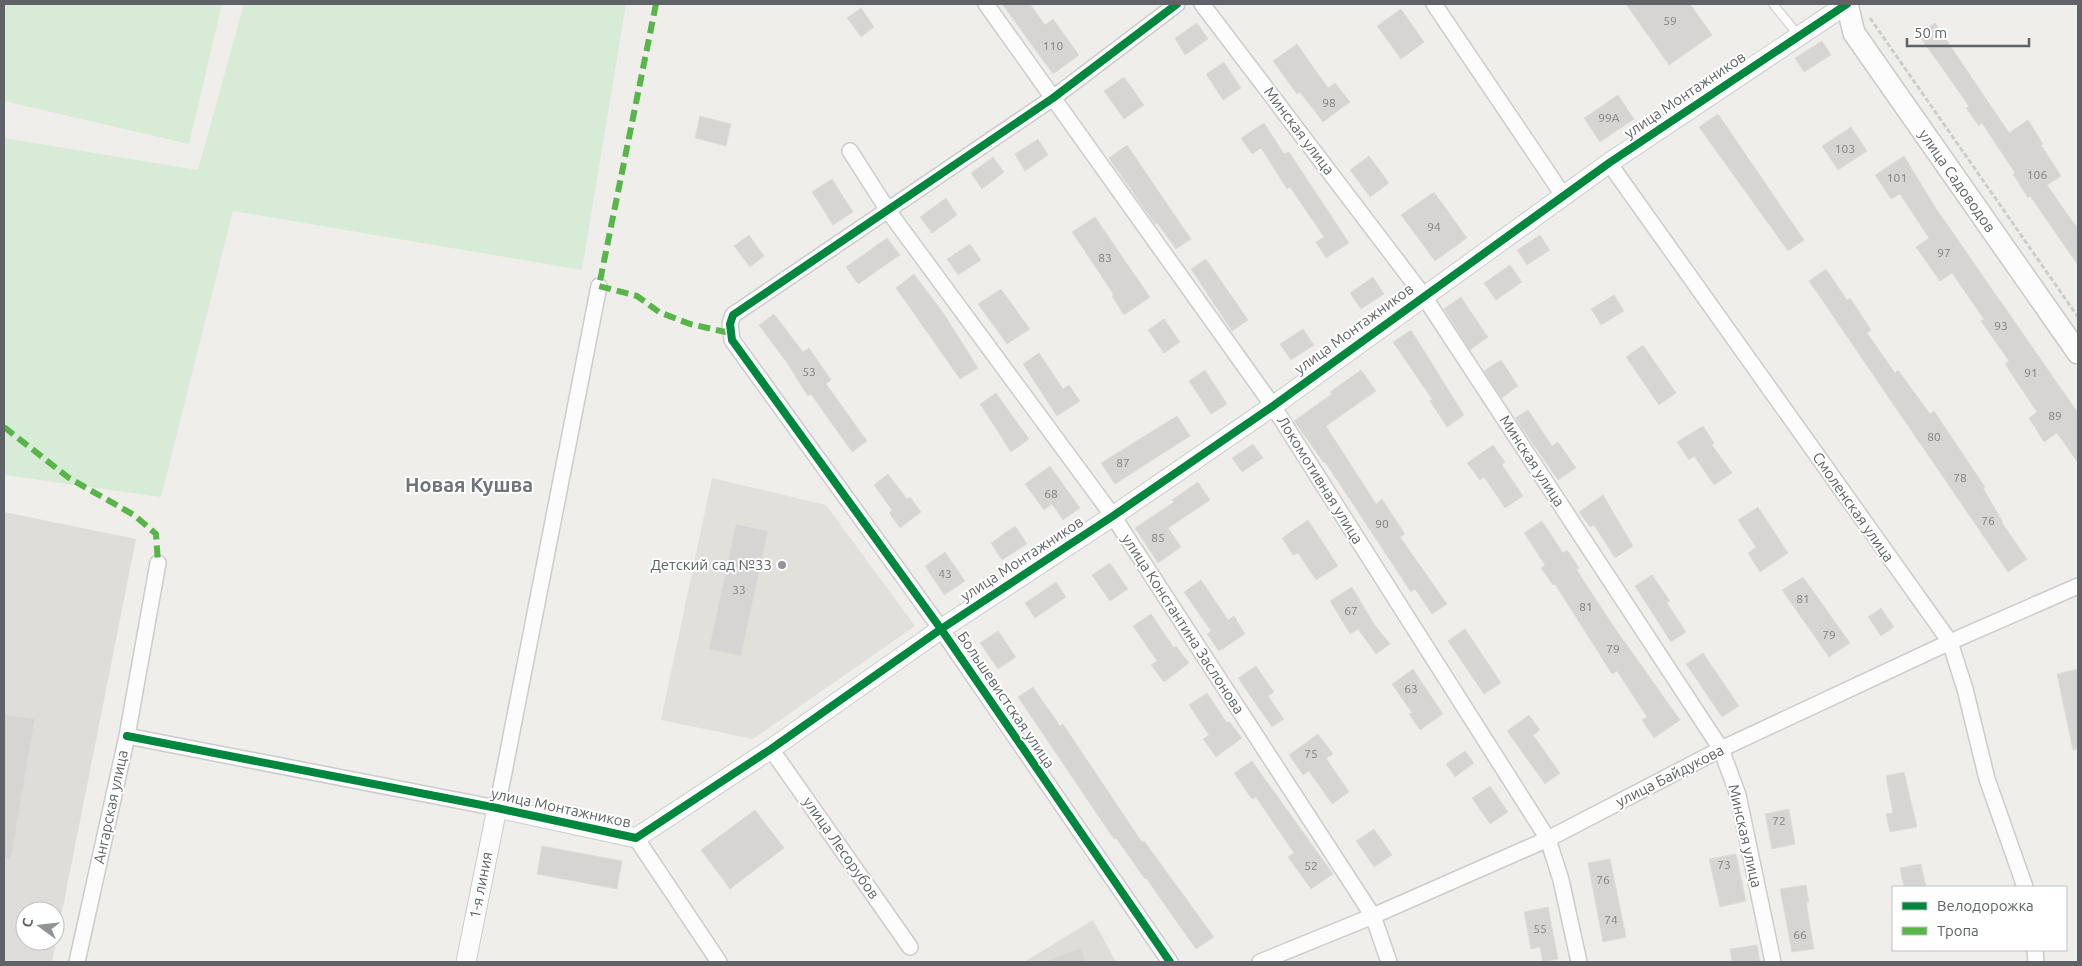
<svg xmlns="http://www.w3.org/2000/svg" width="2082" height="966" font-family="Ubuntu,sans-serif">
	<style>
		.industrial { fill: #dfddda; fill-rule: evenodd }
		.education { fill: #e2e0da }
		.green { fill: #d8ebd6 }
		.building { fill: #d6d5d3; stroke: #deddd9 }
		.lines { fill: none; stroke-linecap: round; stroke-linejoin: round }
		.service-casing { stroke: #cbcccc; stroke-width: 10 }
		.minor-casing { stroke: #cbcccc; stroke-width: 18 }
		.tertiary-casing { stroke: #cbcccc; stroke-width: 21 }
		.secondary-casing { stroke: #cacacb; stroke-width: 24 }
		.path { stroke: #cacfcc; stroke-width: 3; stroke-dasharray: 5 2.5; stroke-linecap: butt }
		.service { stroke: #fdfcfc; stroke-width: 8 }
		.minor { stroke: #fdfcfc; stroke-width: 15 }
		.tertiary { stroke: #fdfcfc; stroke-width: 19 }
		.secondary { stroke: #fdfcfc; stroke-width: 21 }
		.quiet { stroke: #58b549; stroke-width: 6; stroke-dasharray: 12 6; stroke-linecap: butt }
		.cycleway-casing { stroke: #fff; stroke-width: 11 }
		.cycleway { stroke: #00873e; stroke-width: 8 }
		.poi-dot { fill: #919496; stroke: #fff; stroke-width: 2 }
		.labels { text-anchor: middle; stroke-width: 4; stroke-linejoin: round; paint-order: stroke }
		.number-label { font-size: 12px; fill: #7e8184 }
		.street-label { font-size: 15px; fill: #5f6368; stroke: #fff }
		.poi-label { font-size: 15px; fill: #5f6368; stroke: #fff; text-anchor: end }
		.district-label { font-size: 20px; font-weight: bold; fill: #70757a; stroke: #fff }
	</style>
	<rect width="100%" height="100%" fill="#efeeea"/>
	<path class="industrial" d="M4 512 136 539 52 962H4ZM25 911H55V941H25Z
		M1093 920 1116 962H1024Z"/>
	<path class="education" d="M712 478 826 505 915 626 753 739 661 720Z"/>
	<path class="green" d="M4 4H222L189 144 4 101Z
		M244 4H626L582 270 233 211 161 497 4 475V138L198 170Z"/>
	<path class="building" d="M1002 4H1030L1045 25 1053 19 1079 55 1053 74Z
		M1626 4H1690L1712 35 1669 65Z
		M861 8 874 27 861 37 847 18Z
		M1401 9 1424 42 1401 59 1377 26Z
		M1197 23 1208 39 1185 55 1175 38Z
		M1935 23 2009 133 2028 120 2043 144 2041 145 2061 176 2047 185 2078 229V265L2030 196 2028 198 2013 174 2015 173 1982 123 1979 126 1966 108 1969 106 1918 34Z
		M1822 41 1831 55 1804 72 1795 58Z
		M1297 44 1328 88 1335 83 1350 102 1323 122 1300 92 1297 94 1273 61Z
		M1224 62 1241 88 1223 100 1206 74Z
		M1124 77 1144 105 1124 119 1104 91Z
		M1618 95 1634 119 1600 142 1584 118Z
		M1718 114 1804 240 1788 251 1699 127Z
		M700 116 731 124 726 146 695 138Z
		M1264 123 1284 154 1289 152 1349 243 1326 258 1316 242 1324 237 1290 187 1287 189 1261 148 1252 154 1241 138Z
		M1851 127 1867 151 1838 170 1822 146Z
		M1038 139 1048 155 1025 171 1015 154Z
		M1127 145 1191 239 1176 249 1157 223 1155 224 1109 158Z
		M1369 156 1389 183 1370 197 1350 170Z
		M1904 156 1935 207 2078 413V463L2057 433 2044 442 2029 418 2037 412 2005 364 2009 361 1981 321 1984 319 1952 273 1940 281 1916 247 1929 238 1900 194 1891 199 1875 175Z
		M993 157 1004 172 982 189 971 173Z
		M832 179 853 212 833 225 812 192Z
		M1434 192 1467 238 1435 261 1401 215Z
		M946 198 957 215 932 233 920 217Z
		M1095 217 1150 297 1124 315 1112 296 1114 295 1072 232Z
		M749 235 764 256 750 267 734 246Z
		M1540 235 1550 250 1527 265 1517 250Z
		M887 238 900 255 858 284 846 267Z
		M970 244 981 260 958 275 947 259Z
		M1206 259 1248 320 1232 331 1191 269Z
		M1510 265 1522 282 1496 300 1484 283Z
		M1826 269 1847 300 1850 298 1871 330 1867 333 1895 373 1898 370 1930 414 1934 411 1985 487 1983 488 2003 522 2002 523 2027 559 2008 572 1809 281Z
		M914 274 944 314 978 368 960 379 896 288Z
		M1373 277 1384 294 1361 309 1350 293Z
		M1001 289 1030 329 1007 344 978 304Z
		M1614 295 1624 311 1601 325 1591 309Z
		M1461 297 1488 337 1470 350 1444 309Z
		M774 314 803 352 809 348 831 380 826 384 867 441 852 452 811 394 808 396 787 363 759 325Z
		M1164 319 1180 342 1164 353 1148 330Z
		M1303 329 1314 345 1291 360 1280 344Z
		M1411 330 1464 415 1447 427 1430 401 1432 399 1393 342Z
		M1643 345 1676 393 1659 405 1626 357Z
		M1039 353 1063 389 1069 385 1080 401 1057 416 1023 364Z
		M1501 360 1518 386 1502 398 1484 371Z
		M1205 370 1227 404 1211 414 1189 381Z
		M1361 370 1376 391 1326 426 1376 504 1382 499 1405 534 1400 537 1447 604 1432 614 1415 589 1411 592 1325 462 1324 463 1294 421 1332 394 1330 392Z
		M996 393 1029 439 1011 452 980 404Z
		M1528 410 1552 446 1558 442 1576 468 1558 480 1515 418Z
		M1177 416 1190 436 1115 484 1101 463Z
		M1703 426 1714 443 1712 445 1732 473 1714 485 1694 456 1689 460 1677 442Z
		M1253 444 1263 458 1242 472 1232 458Z
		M1493 445 1505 462 1502 465 1523 496 1505 508 1484 477 1480 480 1467 463Z
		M1050 466 1080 508 1063 520 1052 504 1044 510 1025 484Z
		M888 474 907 499 910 497 921 512 900 528 889 513 892 510 874 485Z
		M1198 482 1210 500 1168 528 1181 547 1158 563 1135 528 1174 502 1172 500Z
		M1603 495 1633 546 1615 558 1594 525 1590 527 1579 512Z
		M1758 507 1788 553 1760 572 1748 553 1756 547 1738 520Z
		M1308 520 1338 566 1316 580 1298 553 1293 555 1282 538Z
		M1542 521 1563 553 1567 550 1579 568 1576 569 1612 624 1680 720 1654 738 1642 720 1647 717 1617 671 1612 674 1555 584 1553 585 1541 568 1545 565 1524 533Z
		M736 524 768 531 741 656 709 649Z
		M1015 526 1027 544 1002 560 991 543Z
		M945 552 965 581 944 595 925 566Z
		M1110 563 1128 589 1110 601 1092 575Z
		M1652 575 1670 601 1667 603 1686 632 1671 642 1635 586Z
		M1803 577 1850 643 1829 657 1782 590Z
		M1201 580 1228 620 1234 616 1245 634 1219 651 1207 634 1211 631 1184 592Z
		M1056 582 1066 597 1035 618 1025 603Z
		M1352 587 1374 624 1390 644 1376 654 1358 629 1350 634 1330 601Z
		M1881 608 1894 627 1881 636 1868 617Z
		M1151 614 1174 648 1176 646 1189 663 1164 682 1151 665 1157 661 1133 626Z
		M1465 629 1501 683 1484 694 1448 641Z
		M998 631 1016 657 998 669 980 643Z
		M1703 653 1739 706 1722 717 1686 664Z
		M1256 666 1274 692 1268 696 1284 719 1272 727 1238 678Z
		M1413 669 1443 714 1420 730 1409 714 1412 713 1392 684Z
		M2078 669V749L2073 750 2057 674Z
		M1033 687 1060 726 1063 724 1142 842 1144 841 1214 937 1196 949 1146 878 1145 879 1116 838 1114 839 1018 697Z
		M1207 693 1227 723 1229 721 1242 738 1216 757 1203 739 1209 735 1189 705Z
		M4 714 35 719 11 860 4 859Z
		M1529 715 1540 730 1533 735 1560 773 1545 784 1507 731Z
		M1318 734 1333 754 1326 758 1349 792 1332 804 1309 771 1303 775 1289 755Z
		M1465 751 1474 763 1455 777 1446 764Z
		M1252 761 1333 874 1311 889 1288 857 1294 853 1256 797 1252 799 1234 773Z
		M1904 772 1917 827 1890 832 1886 814 1893 813 1886 776Z
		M1490 786 1508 812 1490 824 1472 798Z
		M1789 809 1795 844 1772 849 1765 814Z
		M755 810 784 848 730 889 701 850Z
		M1374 829 1392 855 1374 867 1356 841Z
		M542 846 622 861 617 889 537 874Z
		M1736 854 1746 901 1720 907 1709 859Z
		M1610 859 1626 937 1603 942 1588 863Z
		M1921 864 1926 887H1904L1900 868Z
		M1806 885 1809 902H1806L1814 949 1792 952 1780 889Z
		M1548 907 1558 959 1543 962 1540 947 1531 949 1524 912Z
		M1757 945 1760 962H1732L1730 949Z
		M1081 948 1086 962H1047V961Z"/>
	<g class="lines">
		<defs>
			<path id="service" d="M1773 4 1799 36"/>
			<path id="minor" d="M986 4 1273 406 1548 839 1561 880 1579 962
				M1202 4 1423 295 1721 749 1738 795 1773 962
				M1434 4 1563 195
				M850 151 889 212 1113 516 1373 916 1389 962
				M1609 163 1950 642 1965 689 1987 779 2025 887
				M127 736 497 808 599 286
				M771 749 910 947
				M636 838 719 962
				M2035 950 2036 962
				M77 962 127 736 158 563
				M1170 962 941 629 732 340 730 324 733 315 1053 98 1177 4
				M1260 962 1373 916 1548 839 1721 749 1950 642 2078 586"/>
			<path id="tertiary" d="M466 962 497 808 636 838 771 749 941 629 1113 516 1273 406 1609 163 1847 4"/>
			<path id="secondary" d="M1847 4 1854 33 2078 353"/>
		</defs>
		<use href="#service" class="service-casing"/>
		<use href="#minor" class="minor-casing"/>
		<use href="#tertiary" class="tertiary-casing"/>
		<use href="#secondary" class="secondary-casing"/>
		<path class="path" d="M1870 18 2078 317"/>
		<use href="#service" class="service"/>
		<use href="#minor" class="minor"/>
		<use href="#tertiary" class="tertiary"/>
		<use href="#secondary" class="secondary"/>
		<path class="quiet" d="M656 4 599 286 637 296 659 312 690 324 730 333
			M4 427 69 478 134 515 156 534 158 563"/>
		<defs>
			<path id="cycleway" d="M127 736 497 808 636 838 771 749 941 629 1113 516 1273 406 1609 163 1847 4
				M1170 962 941 629 732 340 730 324 733 315 1053 98 1177 4"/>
		</defs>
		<use href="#cycleway" class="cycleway-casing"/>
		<use href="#cycleway" class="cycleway"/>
	</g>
	<circle class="poi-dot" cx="782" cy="565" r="5"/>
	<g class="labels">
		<g class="number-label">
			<text x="1670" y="25">59</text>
			<text x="1053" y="50">110</text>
			<text x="1329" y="107">98</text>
			<text x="1609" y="122">99А</text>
			<text x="1845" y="153">103</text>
			<text x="2037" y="179">106</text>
			<text x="1897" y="182">101</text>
			<text x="1434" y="231">94</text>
			<text x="1944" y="257">97</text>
			<text x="1105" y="262">83</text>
			<text x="2001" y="330">93</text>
			<text x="809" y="376">53</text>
			<text x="2031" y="377">91</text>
			<text x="2055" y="420">89</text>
			<text x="1934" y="441">80</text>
			<text x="1123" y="467">87</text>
			<text x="1960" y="482">78</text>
			<text x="1051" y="498">68</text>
			<text x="1988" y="525">76</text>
			<text x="1382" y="528">90</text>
			<text x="1158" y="542">85</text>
			<text x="945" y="578">43</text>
			<text x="739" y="594">33</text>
			<text x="1803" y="603">81</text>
			<text x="1586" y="611">81</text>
			<text x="1351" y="615">67</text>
			<text x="1829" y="639">79</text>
			<text x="1613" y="653">79</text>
			<text x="1411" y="693">63</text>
			<text x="1311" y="758">75</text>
			<text x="1779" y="825">72</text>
			<text x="1724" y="869">73</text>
			<text x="1311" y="870">52</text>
			<text x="1603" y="884">76</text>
			<text x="1611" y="924">74</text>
			<text x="1540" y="933">55</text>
			<text x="1800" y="939">66</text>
		</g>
		<g class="street-label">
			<text transform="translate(1685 95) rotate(-34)" y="5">улица Монтажников</text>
			<text transform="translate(1299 131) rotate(53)" y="5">Минская улица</text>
			<text transform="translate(1957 181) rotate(55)" y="5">улица Садоводов</text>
			<text transform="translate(1354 329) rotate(-36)" y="5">улица Монтажников</text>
			<text transform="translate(1532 461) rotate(57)" y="5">Минская улица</text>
			<text transform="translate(1320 480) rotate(58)" y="5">Локомотивная улица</text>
			<text transform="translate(1853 507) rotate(55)" y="5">Смоленская улица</text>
			<text transform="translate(1022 559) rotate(-33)" y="5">улица Монтажников</text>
			<text transform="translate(1183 624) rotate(57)" y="5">улица Константина Заслонова</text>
			<text transform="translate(1006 700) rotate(56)" y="5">Большевистская улица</text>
			<text transform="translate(1670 776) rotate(-27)" y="5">улица Байдукова</text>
			<text transform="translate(111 807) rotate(-78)" y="5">Ангарская улица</text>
			<text transform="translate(561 808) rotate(12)" y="5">улица Монтажников</text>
			<text transform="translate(1745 836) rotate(77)" y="5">Минская улица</text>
			<text transform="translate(841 848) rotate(55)" y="5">улица Лесорубов</text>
			<text transform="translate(481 885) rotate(-79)" y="5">1-я линия</text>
		</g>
		<g class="poi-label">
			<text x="772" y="570">Детский сад №33</text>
		</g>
		<g class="district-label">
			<text x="469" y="492">Новая Кушва</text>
		</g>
	</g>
	<rect width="2082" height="966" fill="none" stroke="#5f6368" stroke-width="10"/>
	<rect x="1892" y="886" width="175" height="65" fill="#ffffff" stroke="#bfc1c3"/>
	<rect x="1902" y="902" width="25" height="8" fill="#00873e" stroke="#bfc1c3"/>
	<text x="1937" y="911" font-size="15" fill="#5f6368">Велодорожка</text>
	<rect x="1902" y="927" width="25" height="8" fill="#58b549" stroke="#bfc1c3"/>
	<text x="1937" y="936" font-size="15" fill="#5f6368">Тропа</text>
	<g transform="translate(40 926) rotate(285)"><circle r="24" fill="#ffffff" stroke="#bfc1c3"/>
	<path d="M0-4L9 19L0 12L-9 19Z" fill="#919496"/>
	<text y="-8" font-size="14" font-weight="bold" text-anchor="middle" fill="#5f6368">С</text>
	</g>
	<path d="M1907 38v8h122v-8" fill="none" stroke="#5f6368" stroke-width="2.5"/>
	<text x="1914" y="38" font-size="15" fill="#5f6368" stroke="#ffffff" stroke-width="4" paint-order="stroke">50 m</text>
</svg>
